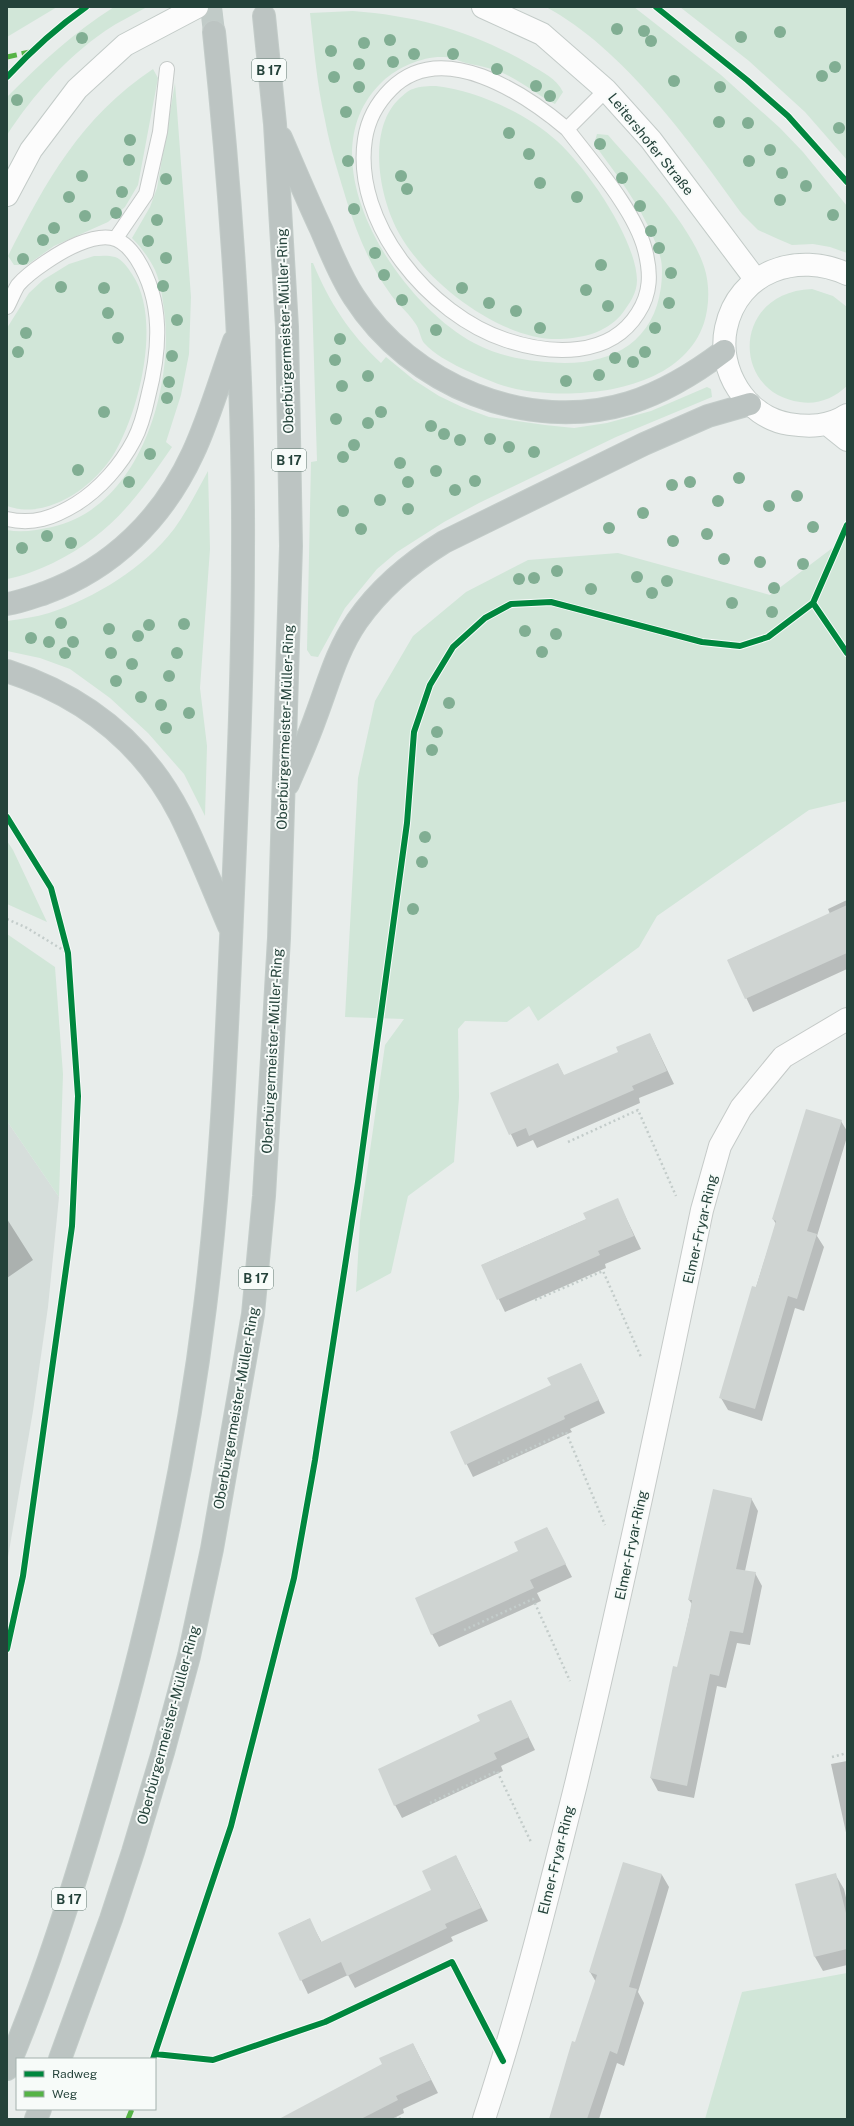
<svg xmlns="http://www.w3.org/2000/svg" width="854" height="2126" font-family="'Public Sans',sans-serif">
	<style>
		.built { fill: #d6dedb }
		.green { fill: #d1e6d8 }
		.shadow { fill: #0003 }
		.building { fill: #cfd4d2 }
		.lines { fill: none; stroke-linecap: round; stroke-linejoin: round }
		.highway-tunnel { stroke: #c1cbc8; stroke-width: 22; stroke-dasharray: 22 11; stroke-linecap: butt }
		.lane-casing { stroke: #c5cac8; stroke-width: 16 }
		.street-casing { stroke: #c5cac8; stroke-width: 24 }
		.secondary-casing { stroke: #c3cbc8; stroke-width: 24 }
		.highway-casing { stroke: #c3ccc9; stroke-width: 24 }
		.path { stroke: #c3ccca; stroke-width: 2.5; stroke-dasharray: 2 3; stroke-linecap: butt }
		.lane { stroke: #fcfcfc; stroke-width: 14 }
		.street { stroke: #fcfcfc; stroke-width: 22 }
		.secondary { stroke: #fcfcfc; stroke-width: 22 }
		.highway { stroke: #bcc4c2; stroke-width: 22 }
		.quiet { stroke: #55b346; stroke-width: 5; stroke-dasharray: 10 5; stroke-linecap: butt }
		.cycleway-casing { stroke: #f7fbf9; stroke-width: 8 }
		.cycleway { stroke: #00873e; stroke-width: 6 }
		.tree { fill: #81ae93 }
		.labels { text-anchor: middle; stroke-width: 4; stroke-linejoin: round; paint-order: stroke }
		.shield { fill: #f7fbf9; stroke: #637a73; stroke-width: 1 }
		.shield-label { font-size: 13px; font-weight: bold; fill: #24423a }
		.street-label { font-size: 14px; fill: #24423a; stroke: #f7fbf9 }
	</style>
	<rect width="100%" height="100%" fill="#e8edeb"/>
	<path class="built" d="M7 1121 59 1197 48 1307 33 1411 7 1563Z"/>
	<path class="green" d="M7 7H57L7 37Z
		M114 7H147C133 15 118 22 105 31 66 58 33 95 7 135V97C40 64 74 32 114 7Z
		M546 7H634L721 75 780 128 803 152 847 206V253L830 247 813 244 792 245 778 239 758 230 742 214C691 143 623 48 546 7Z
		M680 7H847V160L805 112 749 61Z
		M353 11C418 16 472 31 529 64 542 72 556 78 563 92L555 104C539 96 525 84 509 76 496 69 480 66 466 63 459 61 451 57 444 57 423 56 398 67 383 81 302 157 397 302 474 343 502 358 534 362 565 363 615 363 654 340 661 287 662 278 663 265 660 256 649 217 618 176 594 144L597 134 608 135C637 168 686 220 702 261 710 280 710 304 704 323 681 392 577 401 516 389 497 385 479 376 461 368 449 362 434 354 424 343 420 338 420 329 415 323 408 312 396 303 389 292 370 266 357 233 347 202 339 175 330 148 325 120 317 85 314 48 310 13Z
		M153 69 158 78 138 185 125 207 108 222 54 246 27 265H14L8 256C46 181 81 117 153 69Z
		M175 83 191 297 189 354 181 395 166 442 172 447C137 498 110 535 53 563 38 570 23 576 7 579V530C22 533 37 530 52 527 138 508 172 394 165 317 163 302 161 283 155 270 149 258 141 247 132 238L150 207 157 188Z
		M436 86C476 90 528 114 557 141 587 168 636 239 637 280 637 294 629 304 621 315 605 333 583 338 560 339 502 341 428 284 400 235 379 199 366 129 400 98 404 95 408 90 413 89 420 86 429 86 436 86Z
		M94 256C101 256 108 255 115 257 122 259 128 268 132 274 162 318 140 409 115 452 103 473 80 494 57 503 41 510 24 512 7 506V328L29 293 43 280 69 264Z
		M311 263H313C329 302 350 334 381 363L386 357 414 380 439 396 462 407 489 417 545 425 574 428 607 423 651 411 707 387 711 389 712 397 616 437 479 503 444 522 397 552 377 569 345 608 318 657 311 656 307 650 311 462 317 461Z
		M812 289 833 296 847 307V386C834 398 818 405 800 402 731 393 731 292 812 289Z
		M208 471 210 549 200 688 207 746 205 816 184 774 148 733 110 698 70 669 40 658 7 651V621C21 619 36 617 49 613 95 598 144 568 174 529 187 511 197 491 208 471Z
		M847 537V801L809 810 657 916 639 947 538 1021 529 1006 507 1022 465 1021 458 1029 459 1097 454 1162 408 1196 391 1273 356 1292 360 1221 385 1045 404 1019 345 1017 358 778 375 701 413 636 466 592 528 560 618 553 770 595Z
		M7 841 13 850 47 922 7 904Z
		M7 934 55 967 63 1074 59 1197 7 1121Z
		M847 1973V2119H705L742 1992Z"/>
	<path class="shadow" d="M847 900V969L753 1012 728 960 830 914 828 909Z
		M650 1034 674 1084 639 1098 640 1103 537 1148 533 1140 517 1147 492 1094 558 1064 564 1076 620 1053Z
		M841 1121 847 1131V1137L817 1236 824 1247 804 1311 795 1308 762 1421 728 1410 721 1398 776 1224 773 1219Z
		M617 1199 641 1249 605 1264 606 1268 505 1312 482 1265 587 1219Z
		M7 1219 33 1260 7 1278Z
		M581 1364 605 1413 570 1429 572 1432 473 1477 451 1432 552 1386Z
		M751 1498 758 1511 745 1571 755 1573 762 1586 750 1645 737 1643 726 1688 717 1686 694 1798 658 1791 651 1778 674 1667 678 1668 692 1604 689 1600Z
		M547 1528 572 1577 537 1593 541 1601 439 1647 432 1634 519 1551Z
		M511 1701 535 1750 501 1766 503 1771 402 1818 395 1805 482 1722Z
		M847 1761V1837L831 1764Z
		M456 1856 488 1921 451 1937 453 1941 355 1988 348 1975 308 1994 279 1933 309 1919 322 1943 433 1891Z
		M624 1863 662 1875 669 1887 638 1992 644 2003 624 2066 617 2063 599 2119H550L596 1982 590 1972Z
		M835 1874 844 1889 847 1902V1965L823 1971 815 1957Z
		M413 2044 438 2093 403 2109 404 2113 392 2119H284L383 2065Z"/>
	<path class="building" d="M847 905V953L745 999 727 960Z
		M650 1033 667 1071 632 1086 634 1090 529 1136 526 1128 509 1135 490 1093 558 1063 564 1075 618 1052 616 1047Z
		M806 1109 842 1120 807 1231 817 1234 797 1299 788 1296 755 1409 719 1398 752 1286 756 1287 776 1221 772 1219Z
		M618 1198 634 1236 598 1251 600 1255 497 1300 481 1265 586 1219 583 1213Z
		M581 1363 599 1400 564 1416 565 1419 465 1465 450 1432 551 1385 547 1378Z
		M713 1489 752 1498 736 1569 756 1572 743 1633 730 1631 719 1676 710 1674 687 1786 650 1778 673 1666 677 1667 689 1617 692 1600H688Z
		M547 1527 566 1564 530 1580 534 1588 431 1635 415 1598 518 1551 514 1542Z
		M511 1700 529 1737 494 1753 497 1759 394 1806 378 1769 480 1721 477 1715Z
		M456 1855 481 1908 445 1924 447 1928 347 1976 341 1962 300 1981 278 1933 310 1918 321 1942 431 1890 422 1871Z
		M623 1862 662 1874 629 1987 637 1989 617 2054 610 2051 587 2119H549L572 2041 575 2042 597 1975 589 1972Z
		M836 1873 847 1917V1949L814 1957 795 1884Z
		M413 2043 431 2080 396 2096 398 2100 361 2119H279L382 2064 379 2058Z"/>
	<g class="lines">
		<path class="highway-tunnel" d="M211 7 214 32"/>
		<defs>
			<path id="lane" d="M567 129C592 162 635 210 645 250 651 273 651 293 638 313 610 358 551 355 506 340 430 315 352 223 365 139 368 119 377 103 391 89 442 38 524 93 567 129L606 90
				M116 238 146 194 160 132 167 69
				M7 307C11 300 14 291 18 285 30 271 61 251 78 244 105 233 121 234 137 259 164 302 160 350 148 397 145 411 141 427 134 440 121 465 100 489 76 504 53 518 33 525 7 519"/>
			<path id="street" d="M484 2119C520 2009 548 1896 576 1784 622 1593 662 1402 702 1210L720 1146 741 1108 783 1057 847 1019"/>
			<path id="secondary" d="M483 7 542 34 606 90 651 140 756 280
				M7 195 31 150 77 89 125 45 197 7
				M847 274C798 251 738 271 726 328 717 370 746 417 789 424 809 427 829 427 847 415
				M827 424 847 440"/>
			<path id="highway" d="M281 138C294 168 307 199 321 229 331 252 340 276 354 297 410 385 528 434 629 403 664 392 695 373 724 351
				M7 604C20 602 33 597 45 593 113 568 163 518 193 453 209 419 221 377 234 341
				M7 671C84 696 143 742 180 814 198 850 213 889 229 926
				M288 784C298 761 308 739 316 716 328 684 337 650 357 621 380 588 410 563 444 542L644 444 708 416 750 404
				M60 2059 111 1919 133 1852 163 1752 189 1656 212 1549 253 1314 264 1196 279 938 291 546 287 327 275 124 264 16
				M7 2069C45 1980 74 1886 101 1794 148 1634 185 1472 205 1307 222 1170 227 1031 233 893 238 779 243 664 243 550 244 377 232 204 214 32
				M36 2119 40 2109"/>
		</defs>
		<use href="#lane" class="lane-casing"/>
		<use href="#street" class="street-casing"/>
		<use href="#secondary" class="secondary-casing"/>
		<use href="#highway" class="highway-casing"/>
		<path class="path" d="M7 919 27 928 68 953
			M568 1142 638 1110 676 1196
			M535 1300 603 1271 641 1357
			M498 1463 566 1432 605 1525
			M464 1630 533 1599 570 1681
			M832 1757 847 1753
			M430 1803 497 1771 531 1842
			M395 2119 399 2117 400 2119"/>
		<use href="#lane" class="lane"/>
		<use href="#street" class="street"/>
		<use href="#secondary" class="secondary"/>
		<use href="#highway" class="highway"/>
		<path class="quiet" d="M7 57 30 52
			M128 2119 132 2109"/>
		<defs>
			<path id="cycleway" d="M656 7 747 80 788 116 847 182
				M7 77C31 51 56 28 86 7
				M813 603 847 653
				M7 817 51 888 68 953 78 1096 72 1226 23 1576 7 1649
				M155 2054 213 2060 325 2022 452 1962 503 2061
				M153 2059 231 1826 294 1578 315 1460 358 1182 407 823 414 732 430 685 453 647 485 618 511 604 551 602 702 642 740 646 768 637 813 603 847 525"/>
		</defs>
		<use href="#cycleway" class="cycleway-casing"/>
		<use href="#cycleway" class="cycleway"/>
	</g>
	<g class="tree">
		<circle cx="617" cy="29" r="6"/>
		<circle cx="644" cy="31" r="6"/>
		<circle cx="780" cy="32" r="6"/>
		<circle cx="741" cy="37" r="6"/>
		<circle cx="82" cy="38" r="6"/>
		<circle cx="390" cy="40" r="6"/>
		<circle cx="651" cy="41" r="6"/>
		<circle cx="364" cy="43" r="6"/>
		<circle cx="331" cy="51" r="6"/>
		<circle cx="414" cy="54" r="6"/>
		<circle cx="453" cy="54" r="6"/>
		<circle cx="393" cy="62" r="6"/>
		<circle cx="359" cy="64" r="6"/>
		<circle cx="835" cy="67" r="6"/>
		<circle cx="497" cy="69" r="6"/>
		<circle cx="822" cy="76" r="6"/>
		<circle cx="334" cy="77" r="6"/>
		<circle cx="674" cy="81" r="6"/>
		<circle cx="536" cy="86" r="6"/>
		<circle cx="359" cy="87" r="6"/>
		<circle cx="720" cy="87" r="6"/>
		<circle cx="550" cy="96" r="6"/>
		<circle cx="17" cy="100" r="6"/>
		<circle cx="346" cy="112" r="6"/>
		<circle cx="719" cy="122" r="6"/>
		<circle cx="748" cy="123" r="6"/>
		<circle cx="839" cy="128" r="6"/>
		<circle cx="509" cy="133" r="6"/>
		<circle cx="130" cy="140" r="6"/>
		<circle cx="600" cy="144" r="6"/>
		<circle cx="770" cy="150" r="6"/>
		<circle cx="529" cy="154" r="6"/>
		<circle cx="129" cy="160" r="6"/>
		<circle cx="348" cy="161" r="6"/>
		<circle cx="749" cy="161" r="6"/>
		<circle cx="782" cy="173" r="6"/>
		<circle cx="82" cy="176" r="6"/>
		<circle cx="401" cy="176" r="6"/>
		<circle cx="622" cy="178" r="6"/>
		<circle cx="166" cy="179" r="6"/>
		<circle cx="540" cy="183" r="6"/>
		<circle cx="806" cy="186" r="6"/>
		<circle cx="407" cy="189" r="6"/>
		<circle cx="122" cy="192" r="6"/>
		<circle cx="69" cy="197" r="6"/>
		<circle cx="577" cy="197" r="6"/>
		<circle cx="780" cy="200" r="6"/>
		<circle cx="640" cy="206" r="6"/>
		<circle cx="354" cy="209" r="6"/>
		<circle cx="116" cy="213" r="6"/>
		<circle cx="833" cy="215" r="6"/>
		<circle cx="85" cy="216" r="6"/>
		<circle cx="157" cy="220" r="6"/>
		<circle cx="54" cy="228" r="6"/>
		<circle cx="651" cy="231" r="6"/>
		<circle cx="43" cy="240" r="6"/>
		<circle cx="148" cy="241" r="6"/>
		<circle cx="659" cy="248" r="6"/>
		<circle cx="375" cy="253" r="6"/>
		<circle cx="166" cy="258" r="6"/>
		<circle cx="23" cy="259" r="6"/>
		<circle cx="601" cy="265" r="6"/>
		<circle cx="671" cy="273" r="6"/>
		<circle cx="384" cy="275" r="6"/>
		<circle cx="163" cy="286" r="6"/>
		<circle cx="61" cy="287" r="6"/>
		<circle cx="104" cy="288" r="6"/>
		<circle cx="462" cy="288" r="6"/>
		<circle cx="586" cy="290" r="6"/>
		<circle cx="402" cy="300" r="6"/>
		<circle cx="489" cy="303" r="6"/>
		<circle cx="669" cy="303" r="6"/>
		<circle cx="608" cy="306" r="6"/>
		<circle cx="516" cy="311" r="6"/>
		<circle cx="108" cy="313" r="6"/>
		<circle cx="177" cy="320" r="6"/>
		<circle cx="540" cy="328" r="6"/>
		<circle cx="655" cy="328" r="6"/>
		<circle cx="436" cy="330" r="6"/>
		<circle cx="26" cy="333" r="6"/>
		<circle cx="118" cy="338" r="6"/>
		<circle cx="340" cy="339" r="6"/>
		<circle cx="18" cy="352" r="6"/>
		<circle cx="645" cy="352" r="6"/>
		<circle cx="172" cy="356" r="6"/>
		<circle cx="615" cy="358" r="6"/>
		<circle cx="335" cy="360" r="6"/>
		<circle cx="633" cy="362" r="6"/>
		<circle cx="599" cy="375" r="6"/>
		<circle cx="368" cy="376" r="6"/>
		<circle cx="566" cy="381" r="6"/>
		<circle cx="169" cy="382" r="6"/>
		<circle cx="342" cy="386" r="6"/>
		<circle cx="167" cy="398" r="6"/>
		<circle cx="104" cy="412" r="6"/>
		<circle cx="381" cy="412" r="6"/>
		<circle cx="336" cy="419" r="6"/>
		<circle cx="368" cy="423" r="6"/>
		<circle cx="431" cy="426" r="6"/>
		<circle cx="444" cy="434" r="6"/>
		<circle cx="490" cy="439" r="6"/>
		<circle cx="460" cy="440" r="6"/>
		<circle cx="354" cy="445" r="6"/>
		<circle cx="509" cy="447" r="6"/>
		<circle cx="534" cy="452" r="6"/>
		<circle cx="150" cy="454" r="6"/>
		<circle cx="343" cy="457" r="6"/>
		<circle cx="400" cy="463" r="6"/>
		<circle cx="78" cy="470" r="6"/>
		<circle cx="436" cy="471" r="6"/>
		<circle cx="739" cy="478" r="6"/>
		<circle cx="475" cy="481" r="6"/>
		<circle cx="129" cy="482" r="6"/>
		<circle cx="408" cy="482" r="6"/>
		<circle cx="690" cy="482" r="6"/>
		<circle cx="672" cy="485" r="6"/>
		<circle cx="455" cy="490" r="6"/>
		<circle cx="797" cy="496" r="6"/>
		<circle cx="380" cy="500" r="6"/>
		<circle cx="718" cy="501" r="6"/>
		<circle cx="769" cy="506" r="6"/>
		<circle cx="408" cy="509" r="6"/>
		<circle cx="343" cy="511" r="6"/>
		<circle cx="643" cy="513" r="6"/>
		<circle cx="813" cy="527" r="6"/>
		<circle cx="609" cy="528" r="6"/>
		<circle cx="361" cy="529" r="6"/>
		<circle cx="707" cy="534" r="6"/>
		<circle cx="47" cy="536" r="6"/>
		<circle cx="673" cy="541" r="6"/>
		<circle cx="71" cy="543" r="6"/>
		<circle cx="22" cy="548" r="6"/>
		<circle cx="724" cy="559" r="6"/>
		<circle cx="760" cy="562" r="6"/>
		<circle cx="803" cy="564" r="6"/>
		<circle cx="557" cy="571" r="6"/>
		<circle cx="637" cy="577" r="6"/>
		<circle cx="534" cy="578" r="6"/>
		<circle cx="519" cy="579" r="6"/>
		<circle cx="667" cy="581" r="6"/>
		<circle cx="774" cy="588" r="6"/>
		<circle cx="591" cy="589" r="6"/>
		<circle cx="652" cy="593" r="6"/>
		<circle cx="732" cy="603" r="6"/>
		<circle cx="772" cy="612" r="6"/>
		<circle cx="61" cy="623" r="6"/>
		<circle cx="184" cy="624" r="6"/>
		<circle cx="149" cy="625" r="6"/>
		<circle cx="109" cy="629" r="6"/>
		<circle cx="525" cy="631" r="6"/>
		<circle cx="556" cy="634" r="6"/>
		<circle cx="138" cy="636" r="6"/>
		<circle cx="31" cy="638" r="6"/>
		<circle cx="49" cy="642" r="6"/>
		<circle cx="73" cy="642" r="6"/>
		<circle cx="542" cy="652" r="6"/>
		<circle cx="65" cy="653" r="6"/>
		<circle cx="111" cy="653" r="6"/>
		<circle cx="177" cy="653" r="6"/>
		<circle cx="132" cy="664" r="6"/>
		<circle cx="169" cy="676" r="6"/>
		<circle cx="116" cy="681" r="6"/>
		<circle cx="141" cy="697" r="6"/>
		<circle cx="449" cy="703" r="6"/>
		<circle cx="161" cy="705" r="6"/>
		<circle cx="189" cy="713" r="6"/>
		<circle cx="166" cy="728" r="6"/>
		<circle cx="437" cy="732" r="6"/>
		<circle cx="432" cy="750" r="6"/>
		<circle cx="425" cy="837" r="6"/>
		<circle cx="422" cy="862" r="6"/>
		<circle cx="413" cy="909" r="6"/>
	</g>
	<g class="labels">
		<g class="shield">
			<rect x="252" y="59" width="34" height="22" rx="3"/>
			<rect x="272" y="449" width="34" height="22" rx="3"/>
			<rect x="239" y="1267" width="34" height="22" rx="3"/>
			<rect x="52" y="1888" width="34" height="22" rx="3"/>
		</g>
		<g class="shield-label">
			<text x="269" y="75">B 17</text>
			<text x="289" y="465">B 17</text>
			<text x="256" y="1283">B 17</text>
			<text x="69" y="1904">B 17</text>
		</g>
		<g class="street-label">
			<text transform="translate(651 144) rotate(51)" y="5">Leitershofer Straße</text>
			<text transform="translate(285 331) rotate(-92)" y="5">Oberbürgermeister-Müller-Ring</text>
			<text transform="translate(285 727) rotate(-88)" y="5">Oberbürgermeister-Müller-Ring</text>
			<text transform="translate(272 1051) rotate(-87)" y="5">Oberbürgermeister-Müller-Ring</text>
			<text transform="translate(700 1229) rotate(-77)" y="5">Elmer-Fryar-Ring</text>
			<text transform="translate(236 1408) rotate(-80)" y="5">Oberbürgermeister-Müller-Ring</text>
			<text transform="translate(631 1545) rotate(-78)" y="5">Elmer-Fryar-Ring</text>
			<text transform="translate(168 1725) rotate(-75)" y="5">Oberbürgermeister-Müller-Ring</text>
			<text transform="translate(556 1860) rotate(-76)" y="5">Elmer-Fryar-Ring</text>
		</g>
	</g>
	<rect width="854" height="2126" fill="none" stroke="#24423a" stroke-width="16"/>
	<rect x="16" y="2058" width="140" height="52" fill="#f7fbf9" stroke="#a3b1ad"/>
	<rect x="24" y="2071" width="20" height="6" fill="#00873e" stroke="#a3b1ad"/>
	<text x="52" y="2078" font-size="12" fill="#24423a">Radweg</text>
	<rect x="24" y="2091" width="20" height="6" fill="#55b346" stroke="#a3b1ad"/>
	<text x="52" y="2098" font-size="12" fill="#24423a">Weg</text>
</svg>
